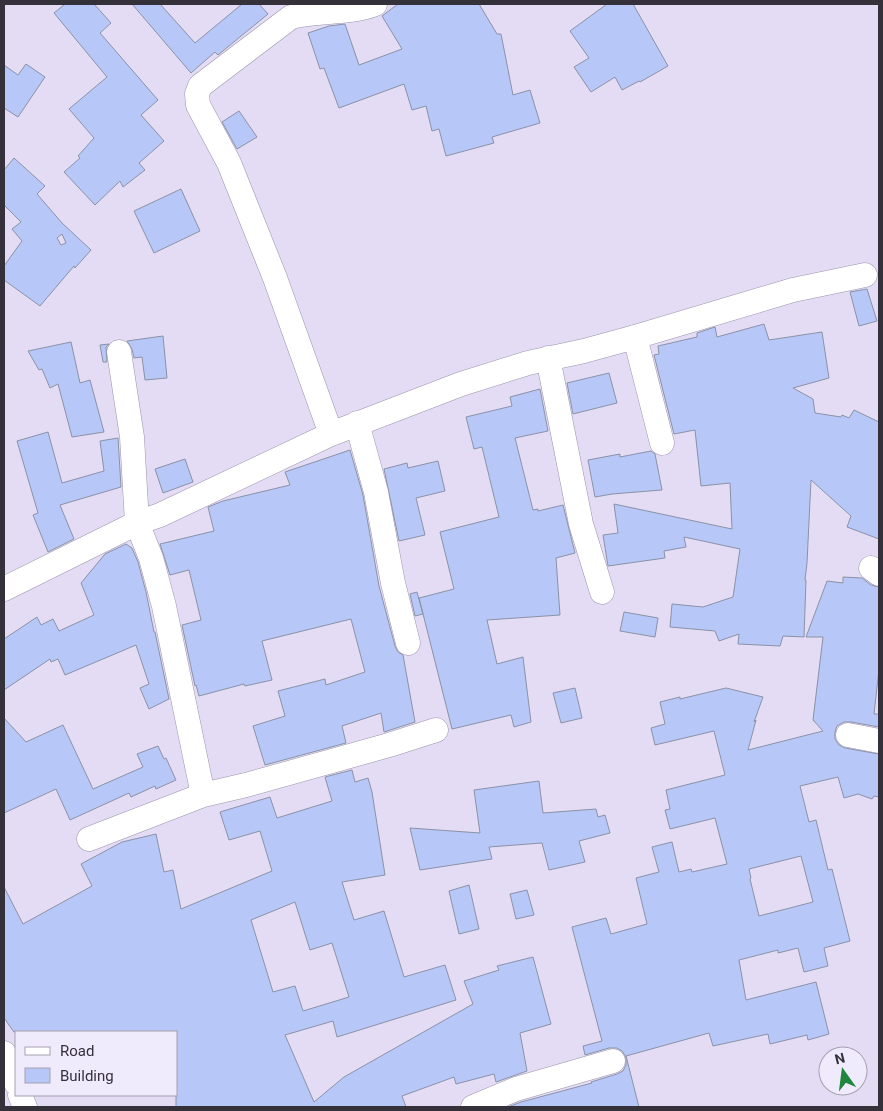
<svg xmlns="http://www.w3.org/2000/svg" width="883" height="1111" font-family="Roboto,sans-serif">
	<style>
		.building { fill: #b7c7f8; stroke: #8a92a7; fill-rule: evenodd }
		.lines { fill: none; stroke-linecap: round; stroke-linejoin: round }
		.street-casing { stroke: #9b94aa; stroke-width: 25 }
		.street { stroke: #fff; stroke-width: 24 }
	</style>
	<rect width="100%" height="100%" fill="#e4dcf4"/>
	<path class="building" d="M65 4H94L111 23 100 33 158 100 141 115 164 141 139 163 145 170 123 187 120 181 95 205 64 172 80 158 78 156 94 138 69 109 107 77 54 13Z
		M132 4H160L195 43 242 4H259L268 14 218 55 215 52 191 73Z
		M398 4H479L497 34H501L513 95 530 90 540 123 492 137 494 143 446 156 439 129 432 131 426 106 412 110 404 84 339 108 324 68 320 69 308 33 329 26 345 24 359 65 402 49 382 16Z
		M607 4H633L668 66 640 82 639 81 622 90 615 77 591 92 574 67 589 58 570 31Z
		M26 64 45 77 18 117 4 108V65L18 75Z
		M239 111 257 137 237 149 222 122Z
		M14 158 45 186 37 194 62 223 91 250 75 268 74 266 40 306 4 280V266L22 241 12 229 21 222 4 205V170ZM62 234 66 243 61 245 57 238Z
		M181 189 200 231 154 253 134 211Z
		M867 289 877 321 859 326 850 292Z
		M764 324 769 340 822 332 829 378 793 388 813 399 815 413 841 417 842 415 849 418 854 410 879 422V539L847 527 851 516 811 480 807 563 805 580H806L804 637 783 636 780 646 738 644 739 634 719 641 715 631 670 627 672 604 703 607 733 597 740 549 684 537 686 547 664 551 665 558 608 566 603 535 618 533 614 504 732 529 730 483 701 486 695 430 674 434 654 355 659 354 658 346 697 337V333L715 327 717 337Z
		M163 336 167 378 145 380 142 357 134 358 132 349 127 341Z
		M71 342 80 383 90 380 104 432 72 437 58 384 50 388 42 369 39 370 28 351Z
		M109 344 106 347 107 362H103L100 345Z
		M609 373 617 403 573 414 567 383Z
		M540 389 548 431 515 438 533 510 538 509V511L563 505 575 553 556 558 560 615 487 620 497 664 523 657 531 722 514 727 511 715 452 729 419 598 454 589 440 532 499 517 482 447 474 449 466 417 512 406 510 397Z
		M48 432 62 483 104 471 100 441 118 438 121 487 60 505 74 539 48 552 33 515 38 513 17 441Z
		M350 450 363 495 379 586 395 646 398 652 403 655 415 722 384 732 381 713 342 726 346 743 265 765 253 726 285 716 278 691 325 679 326 685 365 672 351 619 262 641 272 680 245 686 244 684 199 696 196 685 195 686 182 625 201 620 189 570 170 575 160 544 214 531 208 507 223 501 290 485 285 472Z
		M651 451 655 454 662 490 612 494 595 497 588 460 620 454V457Z
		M185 459 193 482 163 493 155 469Z
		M438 461 445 491 416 498 425 535 399 541 384 469 407 463 408 468Z
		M126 544 132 548 138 562 146 592 154 632H155L169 699 149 709 140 688 149 684 136 645 65 675 58 659 51 662 50 659 4 690V639L37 617 41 625 53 619 59 631 94 615 81 583 105 554Z
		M843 577 862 578 871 585 879 587V669L874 714H879V727L851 722H844L837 726 835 732V739L839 745 845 748 879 754V797L874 796 872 799 858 794 844 798 838 777 800 786 809 822 816 820 828 870 832 869 850 941 824 948 828 966 804 972 798 948 778 953V950L739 960 746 1000 816 982 829 1034 808 1040 807 1035 770 1044 768 1034 713 1046 709 1033 626 1056 639 1107H508L521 1102 592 1083 591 1082 617 1074 623 1071 626 1065V1057L622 1051 617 1048H609L585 1055 583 1046 602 1041 572 927 606 918 611 934 647 924 636 878 659 872 652 847 672 842 679 872 691 869 692 872 727 864 715 818 670 829 665 810 670 809 666 790 725 775 714 731 655 745 651 728 665 724 660 702 680 697V699L726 688 763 697 754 722 756 720 748 750 823 731 813 720 823 637H806L827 581 843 583ZM801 856 813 902 759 916 750 879 751 878 749 869Z
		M417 592 423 614 415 616 410 594Z
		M624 612 658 618 655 637 620 631Z
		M575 688 582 718 561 723 553 693Z
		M4 718 26 742 63 725 93 789 143 767 137 754 158 746 164 759 166 758 176 780 156 789 155 786 131 797 129 793 70 820 56 789 4 813Z
		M352 770 355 782 368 778 372 792 385 875 342 882 354 920 384 911 404 977 445 965 456 1000 337 1037 333 1021 285 1035 314 1102 344 1077 473 1004 464 981 499 970 497 966 533 957 551 1024 520 1033 527 1071 496 1082 494 1074 456 1084 454 1077 402 1096 406 1107H176V1032H14L4 1018V887L23 924 92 886 81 864 122 842 156 834 164 872 173 870 181 909 272 871 260 831 229 840 220 812 270 797 277 818 332 801 325 777ZM295 902 310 950 332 943 349 997 303 1011 295 986 273 992 251 920Z
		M539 781 543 813 596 809 598 817 605 815 610 833 579 841 585 862 549 870 542 843 489 847 492 859 420 870 410 828 480 833 474 790Z
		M469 885 479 929 459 934 449 891Z
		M527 890 534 915 516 919 510 894Z"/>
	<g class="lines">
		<defs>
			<path id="street" d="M635 337 662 443
				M119 352 132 437 137 523 151 558 164 606 203 795 246 785 389 745 436 730
				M548 358 581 524 602 592
				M357 423 376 492 393 583 408 643
				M331 434 275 278 229 163 198 105 197 94 200 86 291 17C318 10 352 14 375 4
				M871 568 879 574
				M4 589 137 523 160 515 331 434 461 384 528 363 584 351 635 337 793 290 865 275
				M848 735 879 741
				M89 839 203 795
				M4 1053 16 1083
				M20 1095 25 1107
				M473 1107 516 1089 613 1061"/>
		</defs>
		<use href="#street" class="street-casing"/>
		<use href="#street" class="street"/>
	</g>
	<rect width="883" height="1111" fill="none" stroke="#34313b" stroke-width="10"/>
	<rect x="15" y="1031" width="162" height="65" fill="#f0eafd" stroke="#a5a0af"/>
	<rect x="25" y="1047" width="25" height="8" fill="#ffffff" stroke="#a5a0af"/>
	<text x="60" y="1056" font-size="15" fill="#34313b">Road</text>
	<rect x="25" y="1068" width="25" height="15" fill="#b7c7f8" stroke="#a5a0af"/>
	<text x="60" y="1081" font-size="15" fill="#34313b">Building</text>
	<g transform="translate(843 1071) rotate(346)"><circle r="24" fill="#f0eafd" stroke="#a5a0af"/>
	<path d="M0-4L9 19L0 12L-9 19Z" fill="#1e873d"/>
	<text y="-8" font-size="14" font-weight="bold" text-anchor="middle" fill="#34313b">N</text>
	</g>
</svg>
